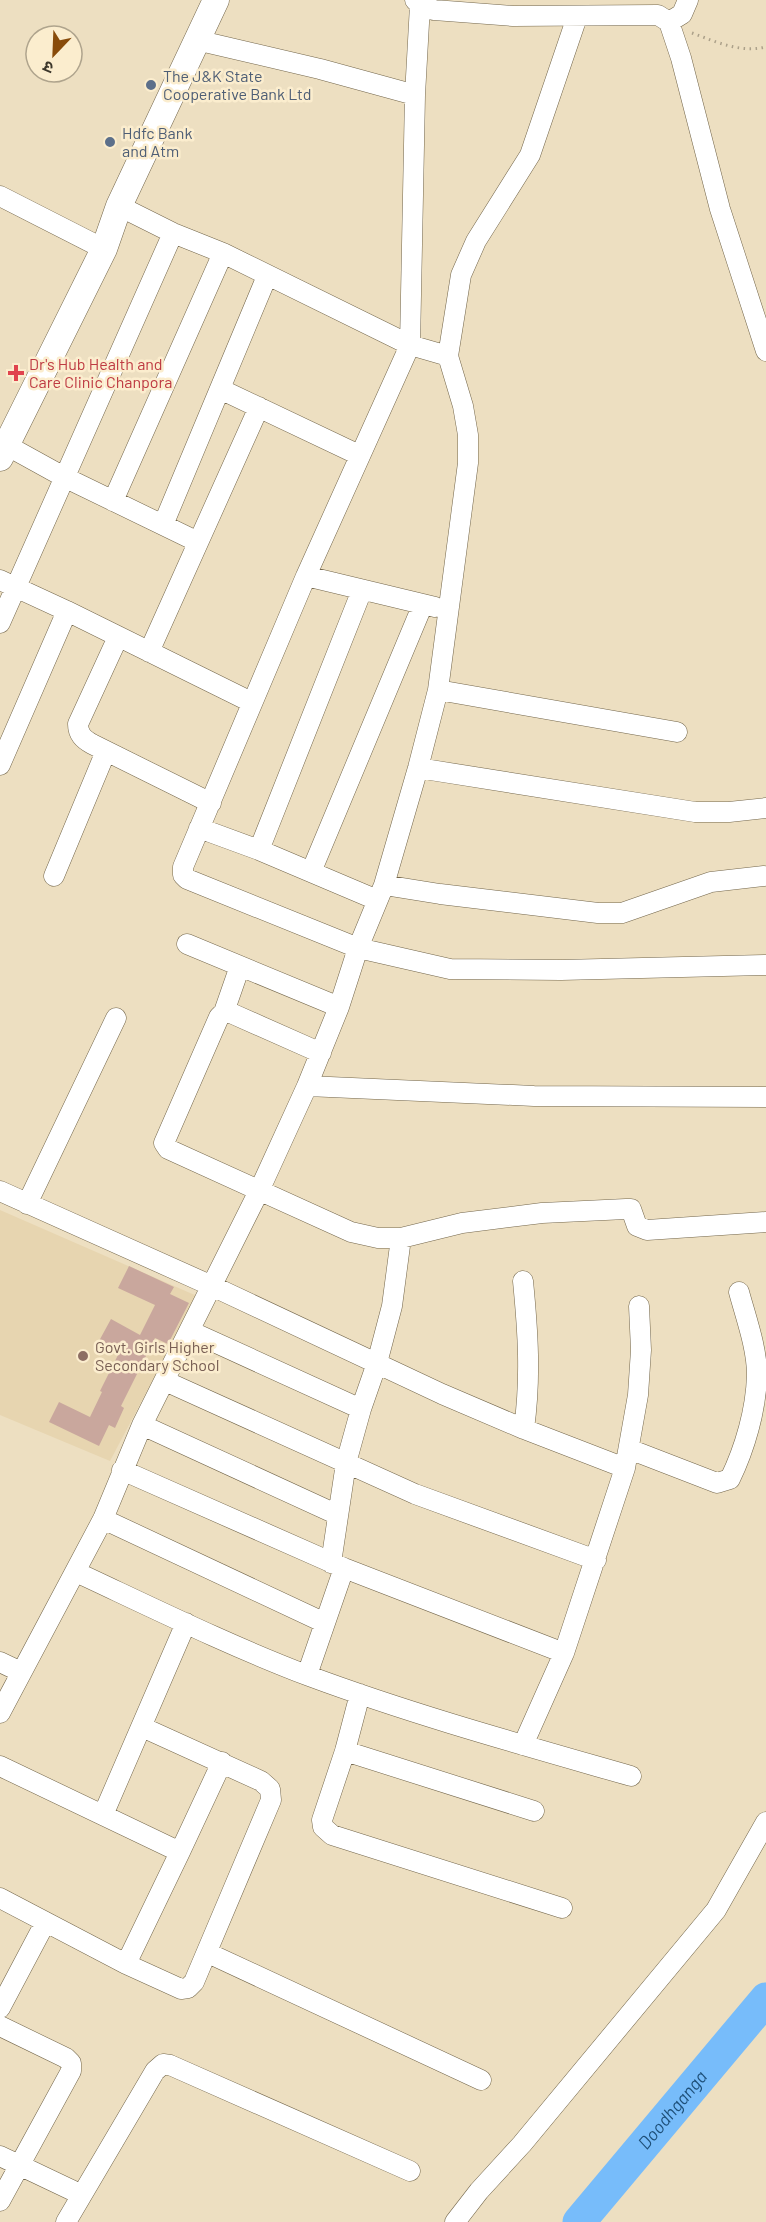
<svg xmlns="http://www.w3.org/2000/svg" width="766" height="2222" font-family="Barlow,'Noto Sans Devanagari',sans-serif">
	<style>
		.built { fill: #e7d5b0 }
		.lines { fill: none; stroke-linecap: round; stroke-linejoin: round }
		.river { stroke: #77bcfa; stroke-width: 33 }
		.building { fill: #c9a79d }
		.minor-casing { stroke: #73664b; stroke-width: 21 }
		.major-casing { stroke: #73664b; stroke-width: 27 }
		.path { stroke: #aca18a; stroke-width: 3; stroke-dasharray: 1.5 4.5; stroke-linecap: butt }
		.minor { stroke: #fff; stroke-width: 20 }
		.major { stroke: #fff; stroke-width: 26 }
		.service-dot { fill: #5c6f8a; stroke: #fbedce; stroke-width: 2 }
		.health-dot { fill: #e0444e; stroke: #fbedce; stroke-width: 2 }
		.education-dot { fill: #8d6e63; stroke: #fbedce; stroke-width: 2 }
		.labels { text-anchor: middle; stroke-width: 5; stroke-linejoin: round; paint-order: stroke }
		.service-label { font-size: 16px; fill: #4e5e75; stroke: #fbedce; text-anchor: start }
		.health-label { font-size: 16px; fill: #be3a42; stroke: #fbedce; text-anchor: start }
		.education-label { font-size: 16px; fill: #785e54; stroke: #fbedce; text-anchor: start }
		.water-label { font-size: 18px; font-style: italic; fill: #1f5079; stroke: #fbedce }
	</style>
	<rect width="100%" height="100%" fill="#eddfc1"/>
	<path class="built" d="M0 1210 197 1296 110 1461 0 1415Z"/>
	<g class="lines">
		<path class="river" id="s1" d="M579 2222 766 1999"/>
	</g>
	<path class="building" d="M129 1266 174 1287 170 1294 189 1303 168 1344 155 1338 121 1406 124 1408 115 1428 109 1425 99 1446 49 1422 59 1402 90 1417 102 1392 100 1391 120 1351 99 1341 111 1319 140 1335 155 1305 118 1288Z"/>
	<g class="lines">
		<defs>
			<path id="minor" d="M415 0 420 5 434 10 513 16 658 15 669 22 681 58 720 209 766 351
				M420 5 415 95 410 345 306 576 183 867V875L187 879 358 948 450 969 561 970 766 965
				M669 22 682 14 688 0
				M196 40 320 69 415 95
				M0 196 104 249
				M119 206 173 233 223 253 410 345 448 356
				M220 389 359 455
				M6 445 64 477 198 542
				M113 501 223 253
				M163 525 267 276
				M306 576 435 607
				M0 580 67 611 251 702
				M0 623 173 233
				M118 637 78 724C78 734 83 739 92 744L211 803
				M149 652 259 407
				M438 690 677 732
				M0 765 67 611
				M418 768 695 812H729L766 808
				M199 828 259 850 377 900
				M259 850 362 590
				M311 872 423 604
				M54 876 106 751
				M384 885 440 894 598 913H622L711 882 764 876
				M187 944 339 1007
				M224 1012 240 966
				M321 1053 233 1014 224 1012 219 1017 164 1143 168 1149 351 1232 378 1238H401L462 1223 542 1213 626 1209H631L637 1226 647 1230 766 1222
				M307 1086 534 1096 766 1097
				M0 1191 212 1286 442 1394 524 1429 625 1468
				M27 1204 116 1018
				M523 1281C528 1332 531 1378 524 1429
				M190 1331 361 1409
				M165 1381 415 1494 596 1560
				M142 1425 338 1515
				M629 1449 717 1483 730 1479C745 1448 756 1410 757 1375 757 1348 746 1318 739 1292
				M122 1470 344 1568 564 1653
				M103 1519 325 1623
				M331 1563 346 1463 361 1409 377 1363 392 1306 401 1238
				M76 1572C153 1608 230 1646 309 1676 414 1715 523 1745 631 1776
				M0 1662 21 1672
				M307 1675 344 1568
				M360 1694 345 1751 322 1820 323 1827 332 1835 562 1908
				M0 1713 103 1519 142 1425 259 1191 307 1086 339 1007 358 948 384 885 418 768 438 690 468 463V435L463 406 448 356 461 275 476 241 530 155 577 17
				M523 1745 564 1653 625 1468 638 1395 641 1350 639 1306
				M345 1751 534 1811
				M0 1766 180 1852
				M103 1815 186 1623
				M0 1898 126 1964 181 1989 188 1988 194 1982 271 1800 270 1789 261 1781 142 1727
				M208 1953 481 2080
				M126 1964 180 1852 222 1762
				M0 2008 45 1923
				M0 2026 66 2058 71 2063V2071L0 2201
				M0 2156 82 2195
				M66 2222 155 2071 163 2064 170 2065 410 2171
				M455 2222 479 2191 522 2144 716 1910 766 1822"/>
			<path id="major" d="M0 458 104 249 119 206 216 0"/>
		</defs>
		<use href="#minor" class="minor-casing"/>
		<use href="#major" class="major-casing"/>
		<path class="path" d="M692 33C717 42 739 53 766 47"/>
		<use href="#minor" class="minor"/>
		<use href="#major" class="major"/>
	</g>
	<g class="service-dot">
		<circle cx="151" cy="85" r="6"/>
		<circle cx="110" cy="142" r="6"/>
	</g>
	<path class="health-dot" d="M13 364h6v6h6v6h-6v6h-6v-6h-6v-6h6z"/>
	<circle class="education-dot" cx="83" cy="1356" r="6"/>
	<g class="labels">
		<g class="service-label">
			<text x="163" y="82">The J&amp;K State<tspan x="163" dy="18">Cooperative Bank Ltd</tspan></text>
			<text x="122" y="139">Hdfc Bank<tspan x="122" dy="18">and Atm</tspan></text>
		</g>
		<g class="health-label">
			<text x="29" y="370">Dr's Hub Health and<tspan x="29" dy="18">Care Clinic Chanpora</tspan></text>
		</g>
		<g class="education-label">
			<text x="95" y="1353">Govt. Girls Higher<tspan x="95" dy="18">Secondary School</tspan></text>
		</g>
		<g class="water-label">
			<text dy="6" stroke="none"><textPath href="#s1" startOffset="146">Doodhganga</textPath></text>
		</g>
	</g>
	<g transform="translate(54 54) rotate(203)"><circle r="28" fill="#fbedce" stroke="#afa48d" stroke-width="1.5"/>
	<path d="M0-4.5L10 22L0 15L-10 22Z" fill="#884b0a"/>
	<text y="-9" font-size="16" font-weight="bold" text-anchor="middle" fill="#3c372b">उ</text>
	</g>
</svg>
